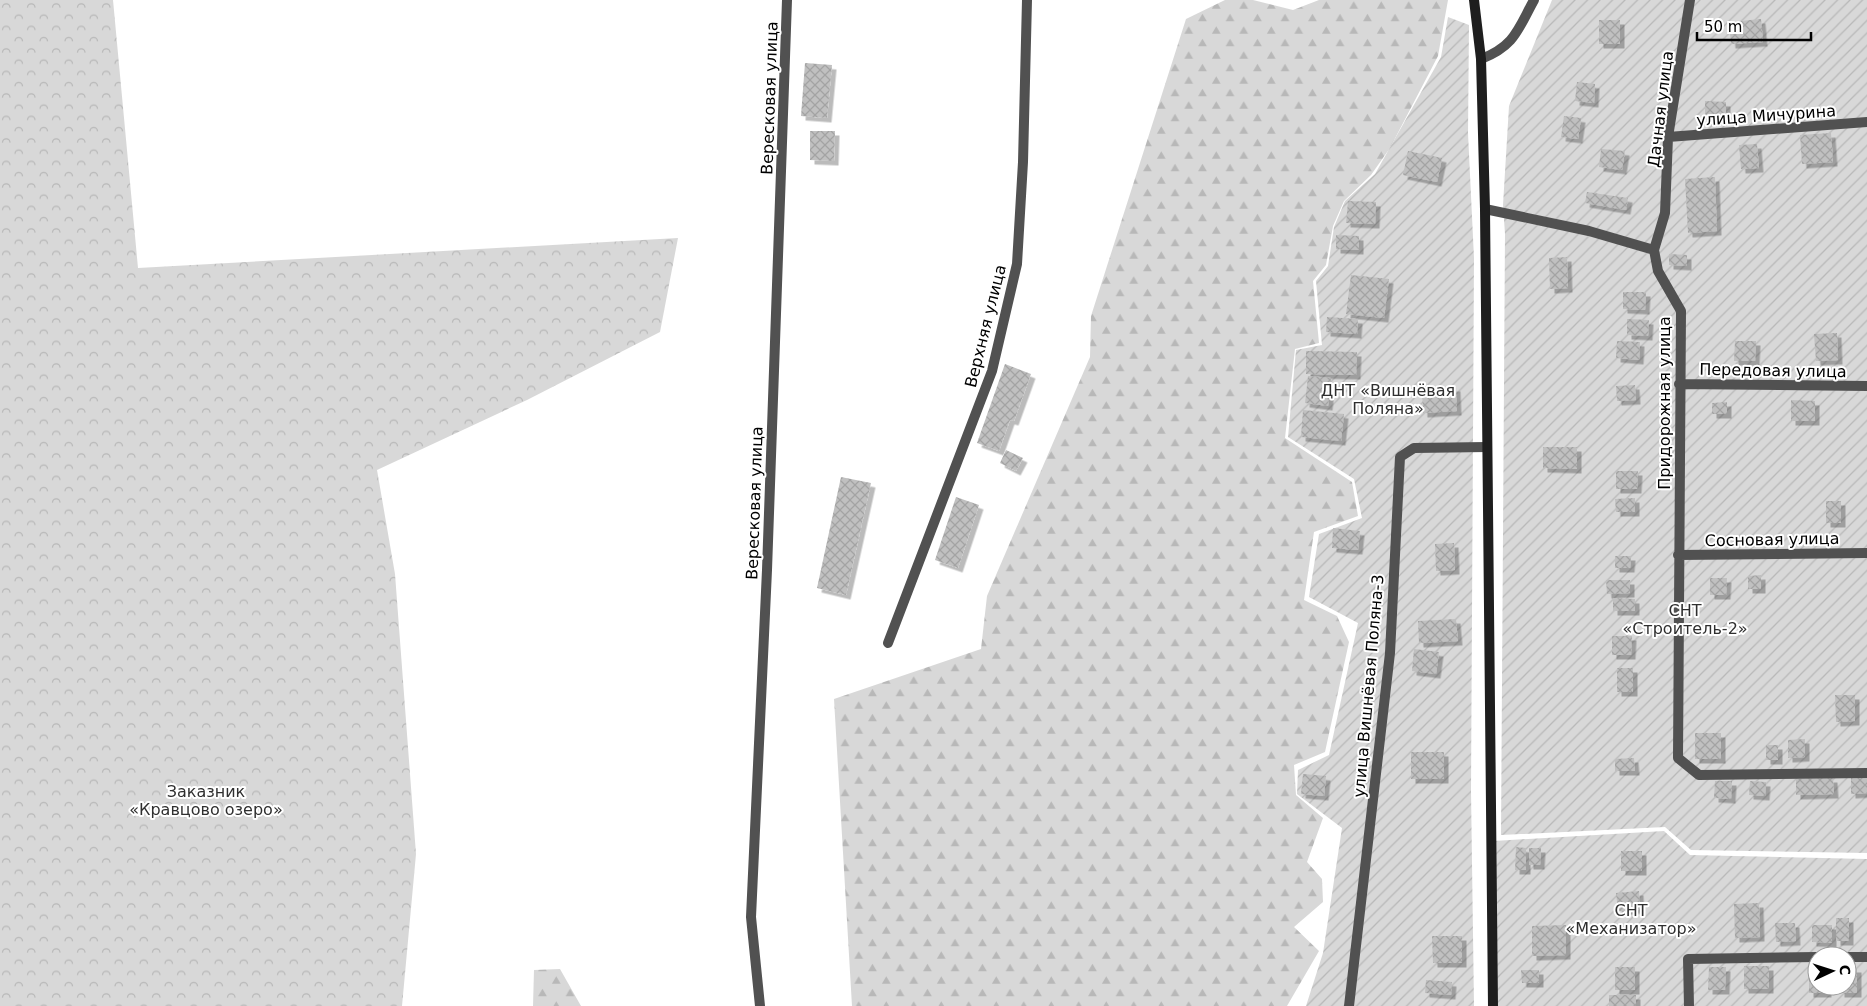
<svg xmlns="http://www.w3.org/2000/svg" width="1867" height="1006" font-family="'DejaVu Sans',sans-serif">
	<style>
		.forest { fill: url(#forest-firs) }
		.park { fill: url(#park-crowns) }
		.garden { fill: url(#garden-furrows); fill-rule: evenodd }
		.building { fill: url(#building-cross-hatch); filter: url(#shadow) }
		.lines { fill: none; stroke-linecap: round; stroke-linejoin: round }
		.minor { stroke: #515151; stroke-width: 10 }
		.secondary { stroke: #1e1e1e; stroke-width: 10 }
		.labels { text-anchor: middle; stroke-width: 4; stroke-linejoin: round; paint-order: stroke }
		.street-label { font-size: 16px; fill: #000; stroke: #fff }
		.park-label { font-size: 16px; fill: #2f2f2f; stroke: #fff }
	</style>
	<defs>
		<pattern id="forest-firs" width="22" height="20" patternUnits="userSpaceOnUse" patternTransform="scale(1.25)"><rect width="22" height="20" fill="#d8d8d8"/><path d="M5 1l3.5 6h-7zM16 11l3.5 6h-7z" fill="#b8b8b8"/></pattern>
		<pattern id="park-crowns" width="20" height="18" patternUnits="userSpaceOnUse" patternTransform="scale(1.25)"><rect width="20" height="18" fill="#d8d8d8"/><path d="M2 6a3 3 0 1 1 6 0M12 15a3 3 0 1 1 6 0" fill="none" stroke="#b8b8b8"/></pattern>
		<pattern id="garden-furrows" width="10" height="10" patternUnits="userSpaceOnUse" patternTransform="scale(1.25)"><rect width="10" height="10" fill="#d8d8d8"/><path d="M-1 1l2-2M0 10L10 0M9 11l2-2" fill="none" stroke="#b8b8b8"/></pattern>
		<pattern id="building-cross-hatch" width="8" height="8" patternUnits="userSpaceOnUse" patternTransform="scale(1.25)"><rect width="8" height="8" fill="#c0c0c0"/><path d="M0 0l8 8M0 8l8-8" fill="none" stroke="#a3a3a3"/></pattern>
		<filter id="shadow"><feDropShadow dx="4.5" dy="4.5" stdDeviation="0" flood-color="#0004"/></filter>
	</defs>
	<rect width="100%" height="100%" fill="#fff"/>
	<path class="forest" d="M1225 0H1253L1293 10 1319 0H1448L1438 56 1390 148 1371 175 1344 201 1333 226 1326 265 1313 281 1319 343 1295 349 1285 438 1352 482 1358 516 1314 532 1304 600 1337 616 1349 642 1325 752 1294 765 1296 795 1323 818 1307 862 1322 879 1323 902 1294 927 1319 951 1287 1006H852L834 699 981 649 987 596 1090 357 1091 316 1186 19Z
		M560 969 581 1006H533L534 970Z"/>
	<path class="park" d="M0 0H113L138 268 678 238 660 332 527 400 377 470 395 574 416 854 402 1006H0Z"/>
	<path class="garden" d="M1552 0H1867V853L1691 850 1665 827 1501 835 1505 234 1503 205 1509 106Z
		M1448 17 1469 25 1468 133 1474 258 1471 791 1474 1006H1306L1323 953 1342 828 1297 794 1298 770 1329 755 1358 623 1309 597 1319 534 1362 518 1354 479 1288 437 1296 350 1322 345 1316 281 1328 266 1334 227 1345 201 1375 174 1441 57Z
		M1664 831 1690 855 1867 859V1006H1493L1494 841ZM1817 956H1847V986H1817Z"/>
	<path class="building" d="M1761 19 1763 42 1731 44 1729 22Z
		M1599 20H1620V44H1599Z
		M805 63 832 65 827 118 801 116Z
		M1577 82 1595 84 1594 103 1575 101Z
		M1705 101 1726 102V120H1705Z
		M1564 116 1581 118 1578 139 1561 137Z
		M810 131H835L834 161 810 160Z
		M1831 133 1833 162 1802 164 1800 135Z
		M1757 144 1759 168 1741 169 1739 145Z
		M1601 149 1625 151 1622 170 1599 167Z
		M1408 151 1442 158 1437 182 1403 175Z
		M1715 177 1717 231 1688 233 1685 179Z
		M1587 192 1628 198 1626 210 1585 203Z
		M1348 201 1376 202 1375 224 1346 223Z
		M1336 235 1359 236V250L1336 249Z
		M1669 254 1687 255V266L1669 265Z
		M1567 257 1568 288 1550 289 1549 258Z
		M1351 275 1389 279 1384 318 1346 314Z
		M1623 292H1646L1645 310 1623 309Z
		M1327 317 1358 319 1357 334 1326 332Z
		M1627 319 1649 320 1648 336 1627 335Z
		M1837 333 1838 360 1816 361 1814 334Z
		M1617 341 1640 342 1639 360 1616 358Z
		M1735 341H1756L1755 361H1734Z
		M1306 351 1357 352 1356 375 1306 374Z
		M1005 364 1031 374 1014 421 1010 420 999 451 977 443Z
		M1308 376 1331 378 1328 406 1305 403Z
		M1635 385 1636 400 1617 401 1616 386Z
		M1456 387 1457 411 1423 413 1422 389Z
		M1791 400 1815 401V421H1791Z
		M1727 402V414H1712V403Z
		M1303 410 1344 414 1341 441 1301 437Z
		M1543 447H1577V469L1543 468Z
		M1006 450 1023 458 1016 471 1000 463Z
		M1616 471H1638L1637 489H1616Z
		M841 477 871 483 846 595 817 588Z
		M956 497 979 505 958 568 935 560Z
		M1635 498V512H1616L1615 499Z
		M1826 501H1841V523H1826Z
		M1333 528 1360 531 1358 550 1332 548Z
		M1454 543 1455 570 1436 571 1435 544Z
		M1615 556H1631L1630 568H1615Z
		M1761 575V589H1748V576Z
		M1710 578H1727L1726 595H1710Z
		M1606 580H1630V593L1607 594Z
		M1613 598 1635 599V611H1613Z
		M1456 619 1458 641 1419 643 1418 621Z
		M1612 636H1632L1631 655H1612Z
		M1414 649 1439 652 1436 674 1412 671Z
		M1617 668H1633V692H1617Z
		M1835 695H1855V721L1836 722Z
		M1695 733H1721V759H1695Z
		M1805 739V757L1788 758V740Z
		M1766 745H1778V760H1766Z
		M1411 752H1444V779H1411Z
		M1634 758 1635 771H1615V759Z
		M1303 774 1326 776 1324 796 1301 794Z
		M1833 778 1834 794 1796 795V779Z
		M1851 778H1867V793L1851 794Z
		M1715 781H1732L1731 799 1714 798Z
		M1750 781 1766 782 1765 796 1749 795Z
		M1516 847 1526 848V870H1515Z
		M1529 848H1541L1540 865H1529Z
		M1621 851H1642V871H1621Z
		M1639 891 1640 909 1618 911 1616 893Z
		M1759 903 1760 937 1735 938 1734 904Z
		M1836 918H1849V941H1836Z
		M1775 923H1795L1796 941 1776 942Z
		M1566 925V955L1532 956V926Z
		M1812 925H1832V943L1812 942Z
		M1432 936H1462V963H1433Z
		M1744 966H1769V989H1744Z
		M1615 967H1635V990H1615Z
		M1709 967H1726L1725 990H1708Z
		M1809 968H1817V986H1827V993H1809Z
		M1847 968H1857V993H1840V986H1847Z
		M1521 970H1539V983H1522Z
		M1426 980 1452 982 1451 995 1425 993Z
		M1609 995H1636V1006H1609Z"/>
	<g class="lines">
		<path class="minor" d="M1481 59C1515 46 1518 29 1534 0
			M1668 137 1867 122
			M1485 209 1589 231 1654 250 1658 271 1681 311 1678 758 1699 775 1867 773
			M1654 250 1665 213 1668 137 1690 0
			M1679 384 1867 386
			M1678 555 1867 553
			M888 643 992 371 1017 264 1023 162 1027 0
			M1847 957H1867
			M760 1006 751 917 767 570 787 0
			M1349 1006 1390 653 1400 457 1414 448 1487 447
			M1689 1006 1688 959 1817 957"/>
		<path class="secondary" d="M1474 0 1481 59 1485 209 1493 1006"/>
	</g>
	<g class="labels">
		<g class="street-label">
			<text transform="translate(769 98) rotate(-88)" y="6">Вересковая улица</text>
			<text transform="translate(1660 109) rotate(-83)" y="6">Дачная улица</text>
			<text transform="translate(1766 115) rotate(-4)" y="6">улица Мичурина</text>
			<text transform="translate(985 326) rotate(-76)" y="6">Верхняя улица</text>
			<text transform="translate(1773 370) rotate(1)" y="6">Передовая улица</text>
			<text transform="translate(1664 403) rotate(-90)" y="6">Придорожная улица</text>
			<text transform="translate(754 503) rotate(-88)" y="6">Вересковая улица</text>
			<text transform="translate(1772 539) rotate(-1)" y="6">Сосновая улица</text>
			<text transform="translate(1368 686) rotate(-85)" y="6">улица Вишнёвая Поляна-3</text>
		</g>
		<g class="park-label">
			<text x="1388" y="396">ДНТ «Вишнёвая<tspan x="1388" dy="18">Поляна»</tspan></text>
			<text x="1685" y="616">СНТ<tspan x="1685" dy="18">«Строитель-2»</tspan></text>
			<text x="206" y="797">Заказник<tspan x="206" dy="18">«Кравцово озеро»</tspan></text>
			<text x="1631" y="916">СНТ<tspan x="1631" dy="18">«Механизатор»</tspan></text>
		</g>
	</g>
	<g transform="translate(1832 971) rotate(86)"><circle r="24" fill="#ffffff" stroke="#999999"/>
	<path d="M0-4L9 19L0 12L-9 19Z" fill="#000000"/>
	<text y="-8" font-size="14" font-weight="bold" text-anchor="middle" fill="#000000">С</text>
	</g>
	<path d="M1697 32v8h114v-8" fill="none" stroke="#000000" stroke-width="2.5"/>
	<text x="1704" y="32" font-size="15" fill="#000000" stroke="#ffffff" stroke-width="4" paint-order="stroke">50 m</text>
</svg>
